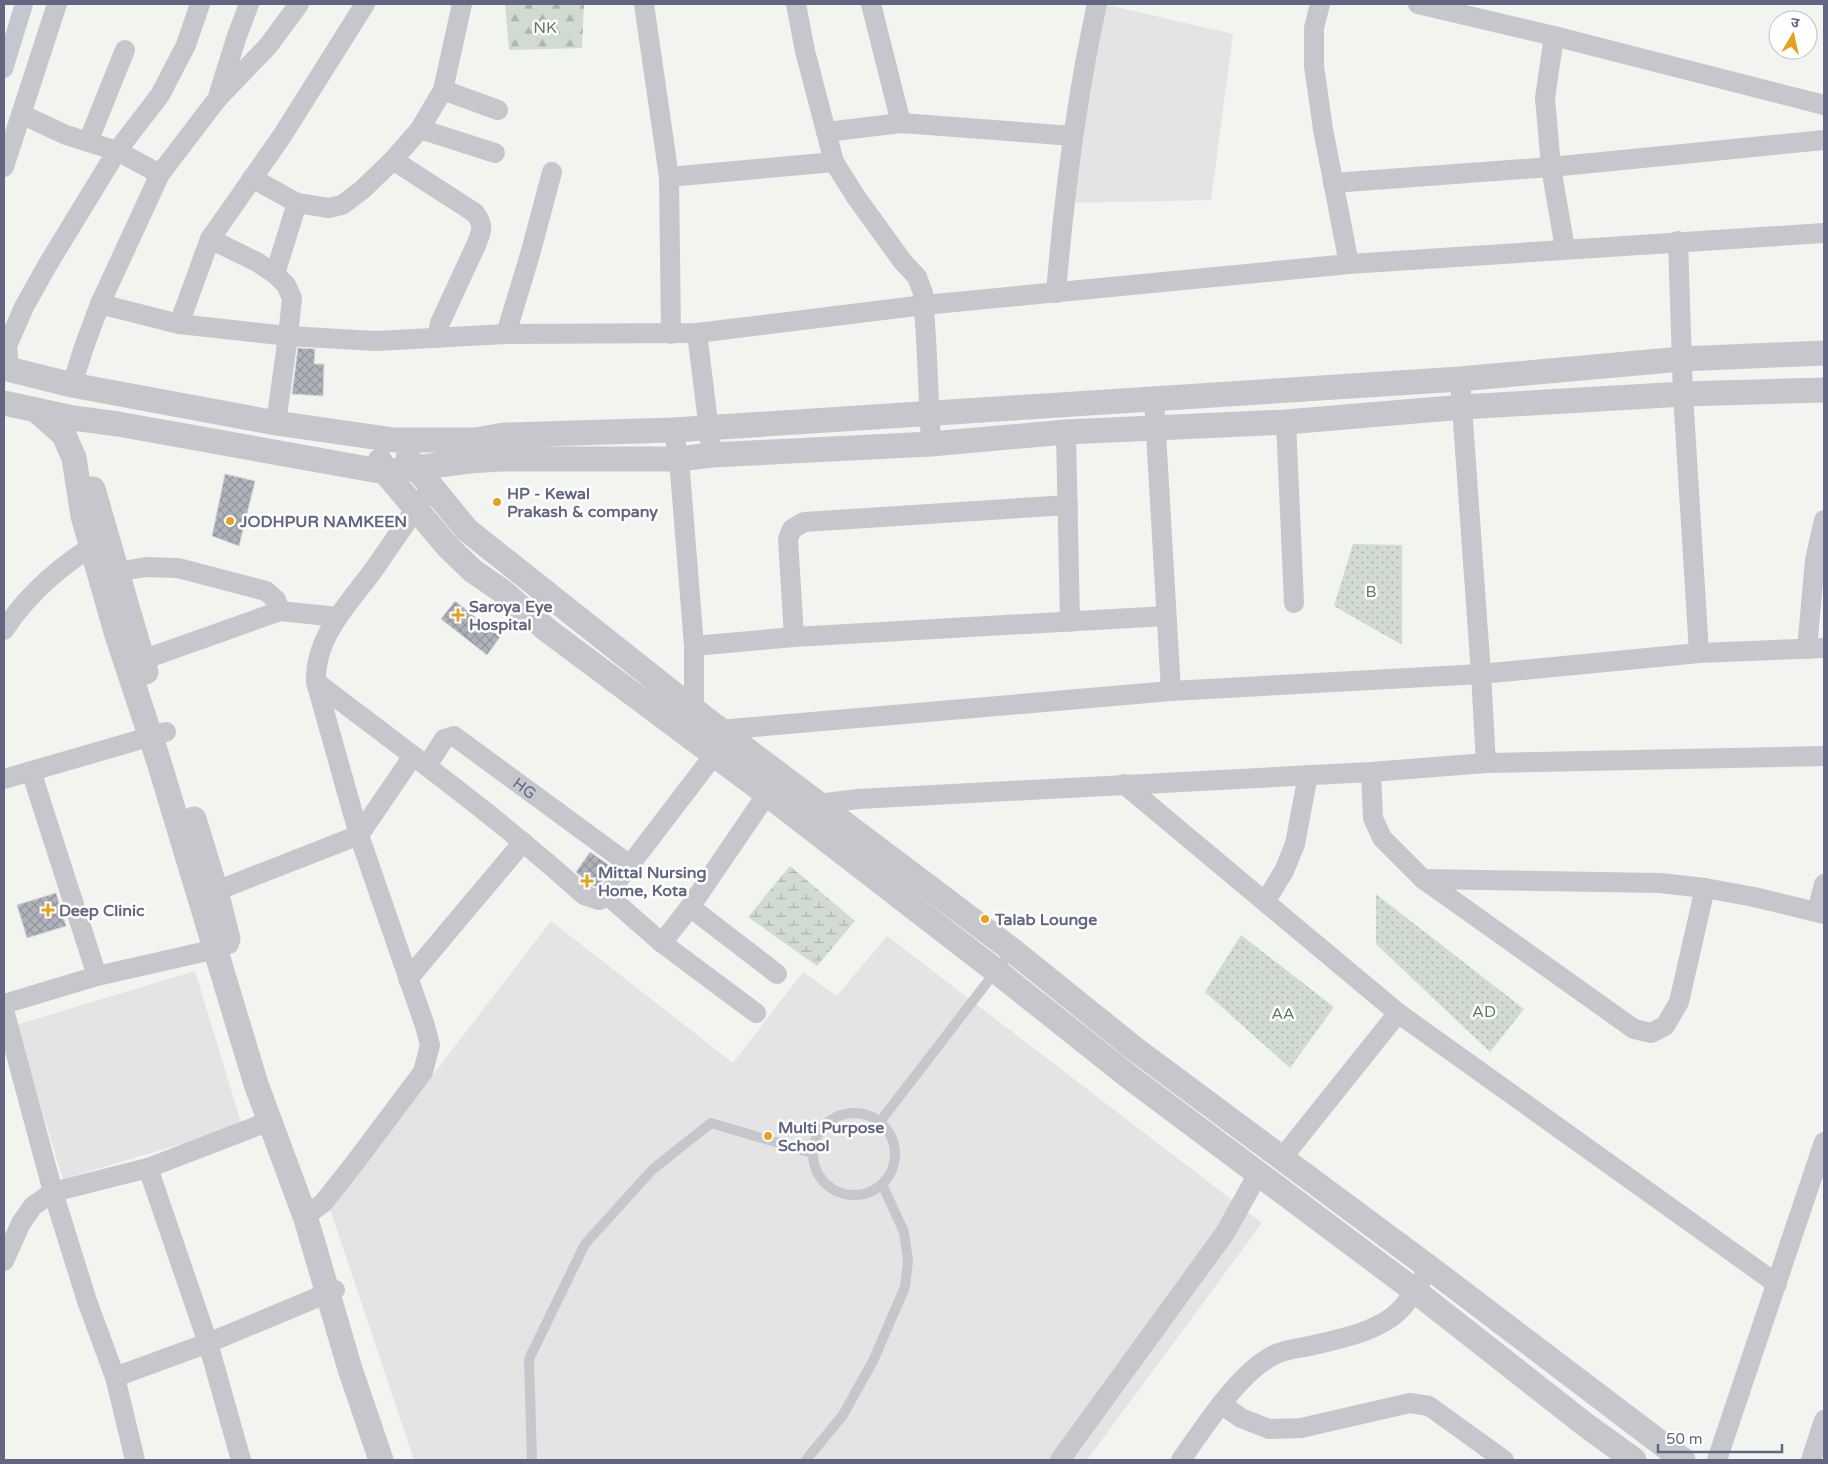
<svg xmlns="http://www.w3.org/2000/svg" width="1828" height="1464" font-family="'Varela Round','Noto Sans Devanagari',sans-serif">
	<style>
		.built { fill: #e3e4e3 }
		.forest { fill: url(#forest-firs) }
		.wetland { fill: url(#wetland-marsh) }
		.park { fill: url(#park-dots) }
		.lines { fill: none; stroke-linecap: round; stroke-linejoin: round }
		.canal { stroke: #c3c7d0; stroke-width: 18 }
		.building { fill: url(#building-cross-hatch); stroke: #d4d5d3 }
		.service { stroke: #c6c7cc; stroke-width: 10 }
		.minor { stroke: #c6c7cc; stroke-width: 20 }
		.tertiary { stroke: #c6c7cc; stroke-width: 25 }
		.poi-dot { fill: #e5a21e; stroke: #fff; stroke-width: 2 }
		.labels { text-anchor: middle; stroke-width: 5; stroke-linejoin: round; paint-order: stroke }
		.park-label { font-size: 16px; fill: #617967; stroke: #fff }
		.poi-label { font-size: 16px; font-weight: bold; fill: #626681; stroke: #fff; text-anchor: start }
		.street-label { font-size: 16px; fill: #626681; stroke: #fff }
	</style>
	<defs>
		<pattern id="forest-firs" width="22" height="20" patternUnits="userSpaceOnUse" patternTransform="scale(1.25)"><rect width="22" height="20" fill="#d1dbd2"/><path d="M5 1l3.5 6h-7zM16 11l3.5 6h-7z" fill="#adb5b0"/></pattern>
		<pattern id="wetland-marsh" width="20" height="14" patternUnits="userSpaceOnUse" patternTransform="scale(1.25)"><rect width="20" height="14" fill="#d1dbd2"/><path d="M1 5h8M5 5V1M11 12h8M15 12V8" fill="none" stroke="#adb5b0"/></pattern>
		<pattern id="park-dots" width="8" height="8" patternUnits="userSpaceOnUse" patternTransform="scale(1.25)"><rect width="8" height="8" fill="#d1dbd2"/><path d="M2 2h.1M6 6h.1" fill="none" stroke="#adb5b0" stroke-width="1.8" stroke-linecap="round"/></pattern>
		<pattern id="building-cross-hatch" width="8" height="8" patternUnits="userSpaceOnUse" patternTransform="scale(1.25)"><rect width="8" height="8" fill="#b0b2bb"/><path d="M0 0l8 8M0 8l8-8" fill="none" stroke="#93959d"/></pattern>
	</defs>
	<rect width="100%" height="100%" fill="#f2f4f0"/>
	<path class="built" d="M1103 4 1233 34 1211 200 1067 203Z
		M551 921 733 1063 803 972 837 996 887 936 1262 1223 1087 1460H414L330 1209Z
		M195 971 242 1126 63 1179 16 1025Z"/>
	<path class="forest" d="M505 4H584L582 48 509 50Z"/>
	<path class="wetland" d="M790 866 855 921 817 966 748 917Z"/>
	<path class="park" d="M1353 544 1402 545V645L1334 606Z
		M1376 894 1524 1009 1490 1052 1376 944Z
		M1241 935 1334 1007 1290 1068 1205 992Z"/>
	<g class="lines">
		<path class="canal" d="M4 69 24 4"/>
	</g>
	<path class="building" d="M298 348 315 349 314 364H324L323 396 292 394Z
		M225 474 255 481 239 546 212 536Z
		M455 601 500 637 487 655 441 619Z
		M590 852 613 868 597 887 590 884 576 872Z
		M56 893 66 926 27 938 17 905Z"/>
	<g class="lines">
		<path class="service" d="M813 1154a41 41 0 1 1 82 0a41 41 0 1 1-82 0Z
			M879 1123 1012 950
			M532 1460 529 1359 585 1244 653 1169 711 1123 812 1153
			M806 1460 843 1415 873 1361 905 1287 908 1261 904 1232 882 1184"/>
		<g class="minor">
			<path d="M644 4 669 177 671 334"/>
			<path d="M796 4 805 51 834 162 856 197 903 262 917 277 923 293 926 338 931 444"/>
			<path d="M871 4 901 123"/>
			<path d="M1320 4 1314 28V66L1323 129 1349 264"/>
			<path d="M1418 4 1554 36 1824 105"/>
			<path d="M1554 36 1545 98 1551 167 1565 249"/>
			<path d="M443 90 498 110"/>
			<path d="M219 93 237 36 249 4"/>
			<path d="M21 114 66 135 117 151 160 174"/>
			<path d="M420 129 495 153"/>
			<path d="M826 132 901 123 1073 136"/>
			<path d="M88 142 125 50"/>
			<path d="M393 160 475 213C484 225 482 230 477 243L440 323 437 338"/>
			<path d="M4 167 57 4"/>
			<path d="M669 177 834 162"/>
			<path d="M252 178 297 203 329 208 342 205 362 190 393 160 420 129 443 90 462 4"/>
			<path d="M1333 183 1551 167 1824 140"/>
			<path d="M210 239 257 262 275 274 286 285 292 298 288 336 276 423"/>
			<path d="M1678 241 1683 394 1699 653"/>
			<path d="M275 274 297 203"/>
			<path d="M1056 293C1064 196 1076 99 1097 4"/>
			<path d="M100 304 179 324 288 336 376 341 506 334 697 333 924 305 1349 264 1824 233"/>
			<path d="M179 324 210 239 282 136 365 4"/>
			<path d="M697 333 712 455"/>
			<path d="M506 334 531 251 552 172"/>
			<path d="M9 369 7 346 24 307 48 264 117 151 160 95 186 45 200 4"/>
			<path d="M1460 379 1481 674 1486 763"/>
			<path d="M72 385 84 347 100 304 160 174 218 98 268 46 299 4"/>
			<path d="M1154 399 1171 691"/>
			<path d="M1286 422 1294 603"/>
			<path d="M673 430 679 459 694 646V710"/>
			<path d="M1066 432 1070 622"/>
			<path d="M116 572 146 567 178 568 266 591 276 600 280 611"/>
			<path d="M4 630C29 592 65 562 104 539"/>
			<path d="M794 637 788 539 792 529 804 522 1068 505"/>
			<path d="M694 646 794 637 1166 616"/>
			<path d="M1807 649 1815 560 1824 520"/>
			<path d="M142 660 280 611 338 617"/>
			<path d="M316 682C406 751 499 818 584 895L599 900 607 895 714 755"/>
			<path d="M719 730 1171 691 1481 674 1699 653 1824 648"/>
			<path id="s1" d="M427 766 444 739 454 736 630 865"/>
			<path d="M31 771 97 976"/>
			<path d="M1371 772 1373 818 1382 838 1423 879 1634 1029 1651 1033 1665 1026 1679 1002 1705 888"/>
			<path d="M4 779 166 732"/>
			<path d="M1124 784 1398 1013 1777 1284"/>
			<path d="M818 804 858 799 1371 772 1486 763 1824 756"/>
			<path d="M1423 879 1660 883 1705 888 1754 897 1824 914"/>
			<path d="M203 894 216 891 359 835 413 756"/>
			<path d="M607 895 662 943 756 1013"/>
			<path d="M1265 902 1284 871 1295 844 1308 775"/>
			<path d="M690 907 777 974"/>
			<path d="M1817 912 1824 884"/>
			<path d="M662 943 690 907 767 794"/>
			<path d="M408 979 523 842"/>
			<path d="M4 1004 97 976 203 952 229 944"/>
			<path d="M4 1010 53 1192 87 1301 115 1377 135 1460"/>
			<path d="M1282 1158 1398 1013"/>
			<path d="M148 1168 208 1343 241 1460"/>
			<path d="M315 1209 323 1203 354 1164 423 1072 430 1045 425 1026 359 835 316 682C314 635 352 601 377 565 395 539 413 512 432 487"/>
			<path d="M4 1261 21 1223 33 1206 53 1192 148 1168 257 1126"/>
			<path d="M115 1377 208 1343 335 1290"/>
			<path d="M1221 1404 1241 1418 1269 1429 1301 1428 1410 1403 1429 1406 1504 1460"/>
			<path d="M1060 1460 1225 1233 1258 1174"/>
			<path d="M1181 1460C1203 1429 1239 1372 1274 1355 1285 1349 1302 1348 1314 1345 1340 1339 1379 1331 1399 1311 1411 1299 1420 1282 1430 1268"/>
			<path d="M1717 1460 1824 1142"/>
			<path d="M1811 1460 1824 1420"/>
		</g>
		<path class="tertiary" d="M4 368 72 385 276 423 394 440H475L504 435 673 430 1460 379 1682 359 1824 353
			M4 403 73 418 118 424 385 472 469 461 501 459H679L712 455 931 444 1066 432 1286 422 1463 407 1683 394 1824 390
			M37 411 64 435 74 458 83 516 116 632 158 759 256 1084 306 1219 350 1369 381 1460
			M408 458 467 530 694 710 1012 950 1135 1049 1430 1268 1683 1460
			M380 461 385 472 448 547 473 571 502 591 547 630 767 794 996 971 1128 1076 1415 1291 1587 1426 1634 1460
			M93 489 146 672
			M194 819 216 891 228 939"/>
	</g>
	<g class="poi-dot">
		<circle cx="497" cy="502" r="5"/>
		<circle cx="230" cy="521" r="5"/>
		<path d="M455.5 607.5h5v5h5v5h-5v5h-5v-5h-5v-5h5z"/>
		<path d="M584.5 873.5h5v5h5v5h-5v5h-5v-5h-5v-5h5z"/>
		<path d="M45.5 902.5h5v5h5v5h-5v5h-5v-5h-5v-5h5z"/>
		<circle cx="985" cy="919" r="5"/>
		<circle cx="768" cy="1136" r="5"/>
	</g>
	<g class="labels">
		<g class="park-label">
			<text x="545" y="33">NK</text>
			<text x="1371" y="597">B</text>
			<text x="1484" y="1017">AD</text>
			<text x="1283" y="1019">AA</text>
		</g>
		<g class="poi-label">
			<text x="507" y="499">HP - Kewal<tspan x="507" dy="18">Prakash &amp; company</tspan></text>
			<text x="240" y="527">JODHPUR NAMKEEN</text>
			<text x="469" y="612">Saroya Eye<tspan x="469" dy="18">Hospital</tspan></text>
			<text x="598" y="878">Mittal Nursing<tspan x="598" dy="18">Home, Kota</tspan></text>
			<text x="59" y="916">Deep Clinic</text>
			<text x="995" y="925">Talab Lounge</text>
			<text x="778" y="1133">Multi Purpose<tspan x="778" dy="18">School</tspan></text>
		</g>
		<g class="street-label">
			<text dy="6" stroke="none"><textPath href="#s1" startOffset="130">HG</textPath></text>
		</g>
	</g>
	<rect width="1828" height="1464" fill="none" stroke="#626681" stroke-width="10"/>
	<g transform="translate(1793 35) rotate(9)"><circle r="24" fill="#ffffff" stroke="#c0c2cd"/>
	<path d="M0-4L9 19L0 12L-9 19Z" fill="#e5a21e"/>
	<text y="-8" font-size="14" font-weight="bold" text-anchor="middle" fill="#626681">उ</text>
	</g>
	<path d="M1658 1444v8h124v-8" fill="none" stroke="#626681" stroke-width="2.5"/>
	<text x="1666" y="1444" font-size="15" fill="#626681" stroke="#ffffff" stroke-width="4" paint-order="stroke">50 m</text>
</svg>
